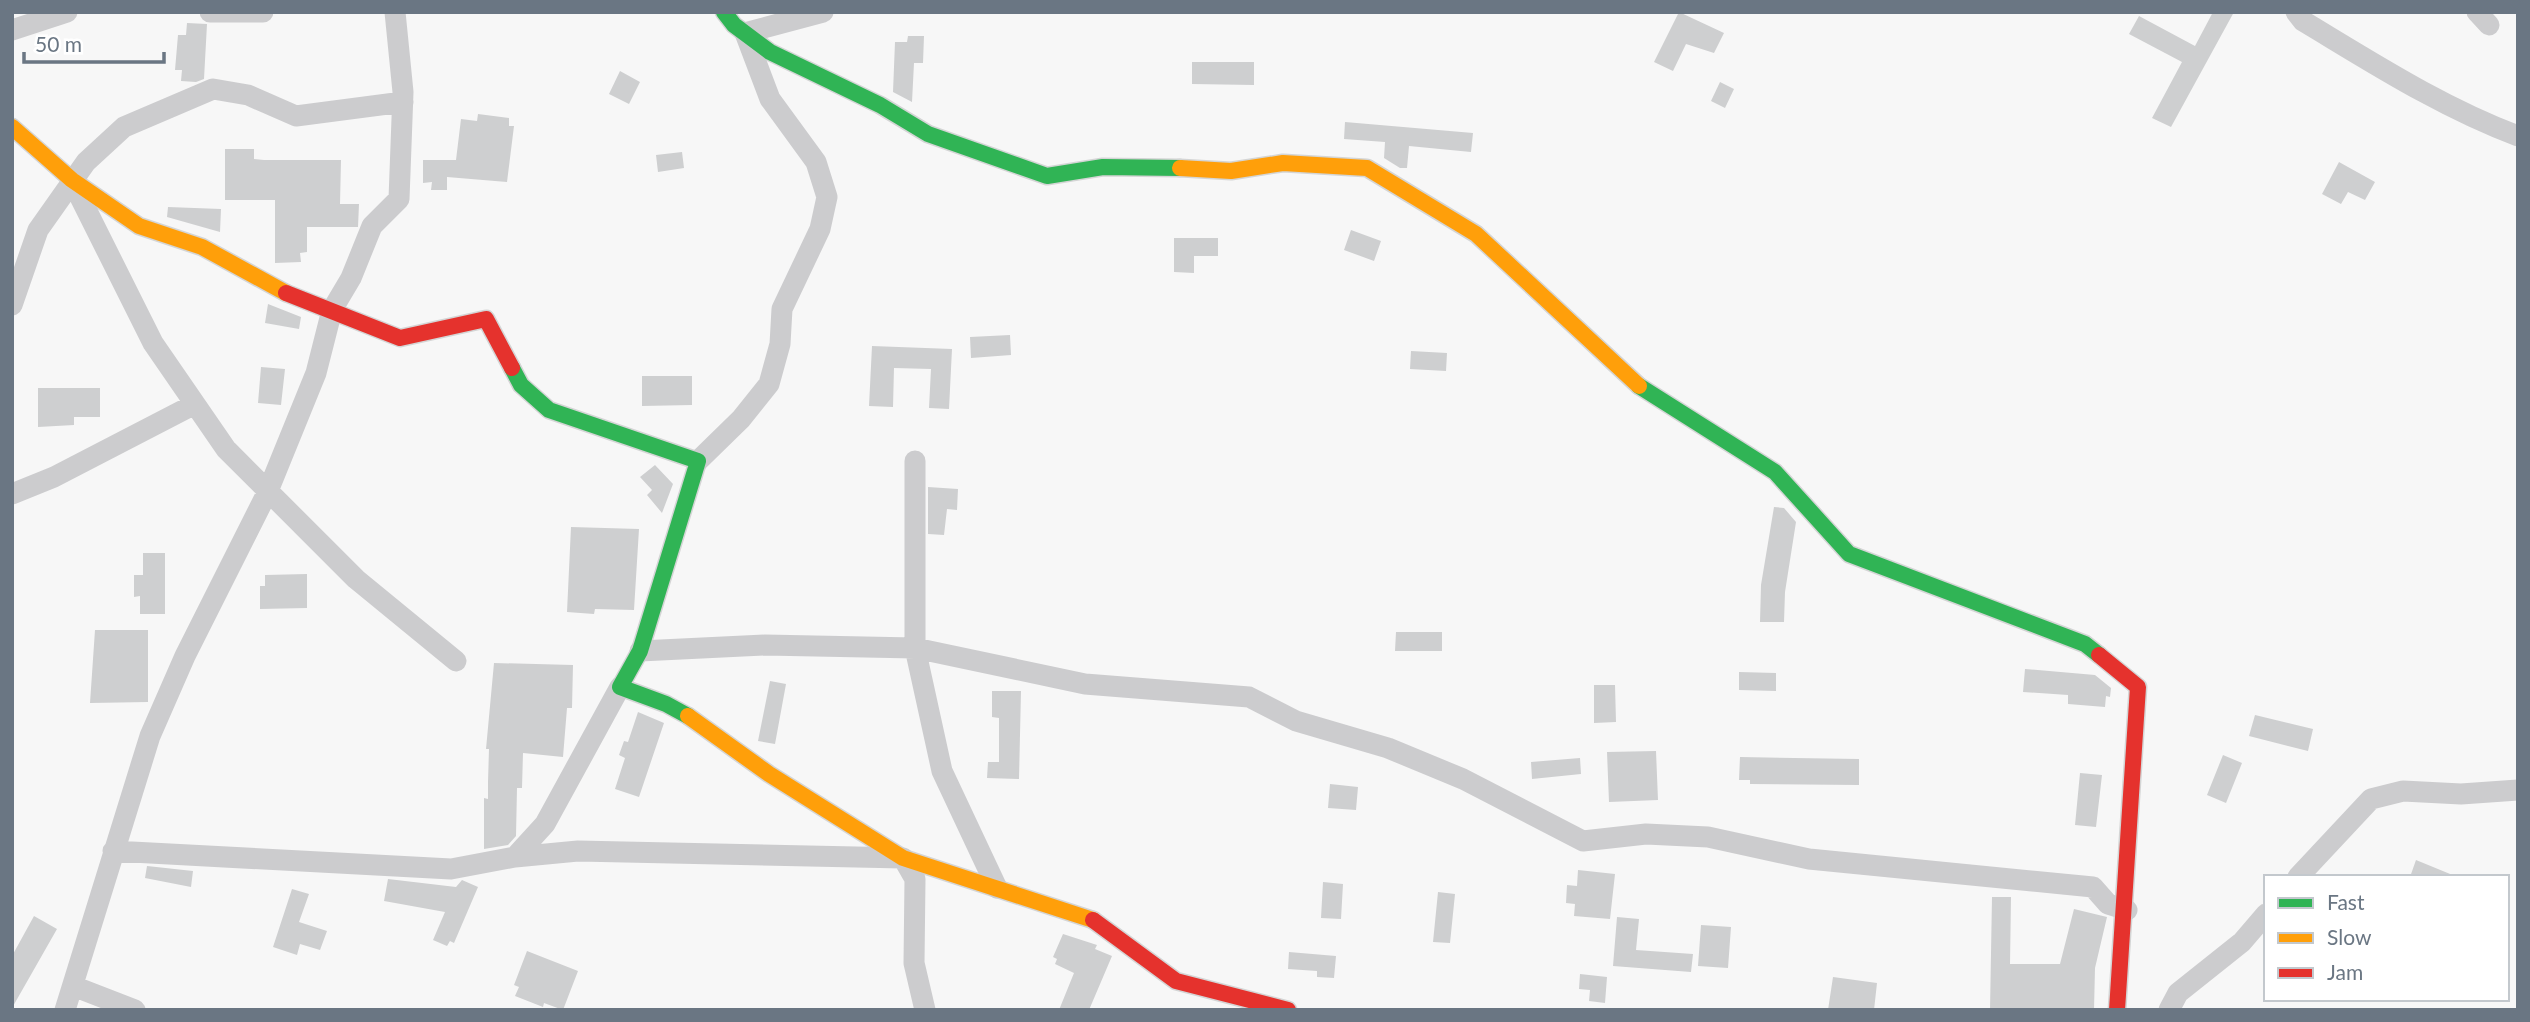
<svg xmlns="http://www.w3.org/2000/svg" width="2530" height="1022" font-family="Lato,sans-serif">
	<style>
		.building { fill: #cecfd0 }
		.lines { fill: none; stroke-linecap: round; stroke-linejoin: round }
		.fast-casing { stroke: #d4d5d5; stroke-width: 19 }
		.slow-casing { stroke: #d4d5d5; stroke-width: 19 }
		.jam-casing { stroke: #d4d5d5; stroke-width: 19 }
		.street { stroke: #ccccce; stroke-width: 21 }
		.fast { stroke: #30b455; stroke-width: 16 }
		.slow { stroke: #ff9f0a; stroke-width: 16 }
		.jam { stroke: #e5322d; stroke-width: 16 }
	</style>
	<rect width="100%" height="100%" fill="#f7f7f7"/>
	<path class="building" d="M1679 12 1724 33 1714 53 1686 44 1673 71 1654 62Z
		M2213 12H2234L2171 127 2152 118 2182 62 2129 34 2139 16 2195 46Z
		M187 23 207 24 204 79 196 82 181 81 182 70H175L178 35H186Z
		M908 36H924L923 63H914L912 102 893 92 895 42H907Z
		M1192 62H1254V85L1192 84Z
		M620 71 640 82 629 104 609 94Z
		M1720 82 1734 89 1725 108 1711 101Z
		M478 114 509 118V126H514L507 182 447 177V190H431L432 182 423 183V160H456L461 119 477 121Z
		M1345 122 1473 133 1471 152 1409 146 1407 168H1400L1384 158 1385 142 1344 139Z
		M225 149H254V159L264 160H341L340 204H359L358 227H307V252L300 253 301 262 275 263V200H225Z
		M682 152 684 168 658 172 656 155Z
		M2339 162 2375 182 2365 200 2348 192 2341 204 2322 194Z
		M168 207 221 209 220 232 167 217Z
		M1351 230 1381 241 1374 261 1344 250Z
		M1174 238H1218V256H1194V273L1174 272Z
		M268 304 301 317 299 329 265 323Z
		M1010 335 1011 355 971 358 970 337Z
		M872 346 952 349 949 409 929 408 931 369 894 368 893 407 869 406Z
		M1411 351 1447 353 1446 371 1410 369Z
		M261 367 285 369 281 405 258 403Z
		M642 376H692V405L642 406Z
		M38 388H100V417H74V425L38 427Z
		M655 465 673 484 662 513 647 495 652 490 640 477Z
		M928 487 958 489 957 510 947 509 944 535 928 534Z
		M1774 507 1784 508 1796 522 1785 592 1784 622H1760L1761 585Z
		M571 527 639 529 634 610 595 609 594 614 567 612Z
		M143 553H165V614H140V596L134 597V575H143Z
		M307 574V608L260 609V586H265V575Z
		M95 630H148V702L90 703Z
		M1396 632H1442V651H1395Z
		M494 663 573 665 572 708H567L563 757 523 753 522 788H517L516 836 508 845 484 849V798L488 799V782L489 749H486Z
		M2025 669 2095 675 2111 688 2110 697 2106 696 2105 707 2068 704V695L2023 692Z
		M1739 672 1776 673V691L1739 690Z
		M770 681 786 684 775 744 758 741Z
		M1594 685H1615L1616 722 1594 723Z
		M992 691H1021L1019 779 987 778 988 762H999V718L992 717Z
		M638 712 664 723 639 797 615 789 625 758 619 755 624 741 628 742Z
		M2255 715 2313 729 2308 751 2249 736Z
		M1656 751 1658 800 1609 802 1607 752Z
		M2223 755 2242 763 2226 803 2207 795Z
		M1740 757 1859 759V785L1750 784V780H1739Z
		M1580 758 1581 774 1532 779 1531 762Z
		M2080 773 2102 775 2096 827 2075 825Z
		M1330 784 1358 787 1356 810 1328 808Z
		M2416 860 2455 876V877H2410Z
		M147 866 193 871 191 887 145 878Z
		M1578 870 1615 874 1610 919 1574 916 1575 904 1566 903 1567 885 1577 886Z
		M388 879 456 887 462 880 478 887 454 943 450 941 447 946 433 940 445 912 384 901Z
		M1323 882 1343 884 1341 919 1321 918Z
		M292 889 309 894 299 922 327 931 320 950 300 944 297 955 273 947Z
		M1438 892 1455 894 1450 943 1433 942Z
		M1992 897H2011L2010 964H2060L2074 909 2107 917 2095 968 2094 1010H1990Z
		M34 916 57 929 12 1008V956Z
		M1617 917 1639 919 1636 950 1693 954 1691 972 1613 966Z
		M1701 925 1731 927 1728 968 1698 966Z
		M1063 934 1097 945 1095 949 1112 956 1089 1010H1059L1074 973 1055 964 1057 959 1053 957Z
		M527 951 578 971 563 1010 544 1003 543 1007 515 996 519 987 514 985Z
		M1289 952 1336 956 1334 978 1317 977V971L1288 969Z
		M1580 974 1607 977 1605 1003 1589 1001 1590 990 1579 989Z
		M1833 977 1877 983 1874 1010H1828Z"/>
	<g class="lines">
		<defs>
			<path id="fast" d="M724 12 734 25 770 52 880 105 928 134 1047 176 1103 167 1180 168
				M512 368 521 385 549 410 698 461 640 651 620 687 666 704 688 716
				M1639 386 1775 472 1849 554 2085 644 2099 655"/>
			<path id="slow" d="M12 127 72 180 139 226 202 247 286 293
				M1180 168 1231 171 1283 163 1367 168 1476 234 1639 386
				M688 716 769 774 903 858 1093 920"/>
			<path id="jam" d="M286 293 400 338 486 319 512 368
				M2099 655 2138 687 2117 1010
				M1093 920 1176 981 1288 1010"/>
		</defs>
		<use href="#fast" class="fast-casing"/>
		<use href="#slow" class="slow-casing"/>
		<use href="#jam" class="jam-casing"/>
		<path class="street" d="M210 12H263
			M2296 12 2303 21C2373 63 2441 107 2518 136
			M2477 12 2489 25
			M12 30 67 12
			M73 183 153 343 226 449 356 579 456 661
			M12 305 38 230 86 162 124 127 213 89 248 95 296 116 403 102
			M698 461 741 419 769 384 780 344 782 309 820 229 827 197 816 162 770 99 745 33 823 12
			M915 461V648L942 771 997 888
			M12 494 54 477 195 404
			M640 651 765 645 915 648 1085 684 1249 697 1296 721 1388 748 1463 779 1583 841 1646 834 1708 837 1809 859 2093 887 2108 904 2127 910
			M113 851 451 869 515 857 545 824 620 687
			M515 857 578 851 903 858 915 879 914 963 925 1010
			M2298 877 2371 799 2403 791 2461 794 2518 790
			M73 986 135 1010
			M65 1010 150 736 185 656 268 491 316 373 332 310 351 278 372 226 399 199 403 92 395 12
			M2169 1010 2178 993 2242 942 2266 914"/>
		<use href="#fast" class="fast"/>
		<use href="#slow" class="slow"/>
		<use href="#jam" class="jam"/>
	</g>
	<rect width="2530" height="1022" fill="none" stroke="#6a7683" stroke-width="28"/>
	<rect x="2264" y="875" width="245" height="126" fill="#ffffff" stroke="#c3c8cd" stroke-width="2"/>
	<rect x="2278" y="898" width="35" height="10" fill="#30b455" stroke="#c3c8cd" stroke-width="2"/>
	<text x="2327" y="910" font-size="21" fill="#6a7683">Fast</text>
	<rect x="2278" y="933" width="35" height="10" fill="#ff9f0a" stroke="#c3c8cd" stroke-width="2"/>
	<text x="2327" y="945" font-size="21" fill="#6a7683">Slow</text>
	<rect x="2278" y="968" width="35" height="10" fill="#e5322d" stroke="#c3c8cd" stroke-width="2"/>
	<text x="2327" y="980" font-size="21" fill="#6a7683">Jam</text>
	<path d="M24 52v10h140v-10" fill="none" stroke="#6a7683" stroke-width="3.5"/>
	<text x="35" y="52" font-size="21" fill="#6a7683" stroke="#ffffff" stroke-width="5" paint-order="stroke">50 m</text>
</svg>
